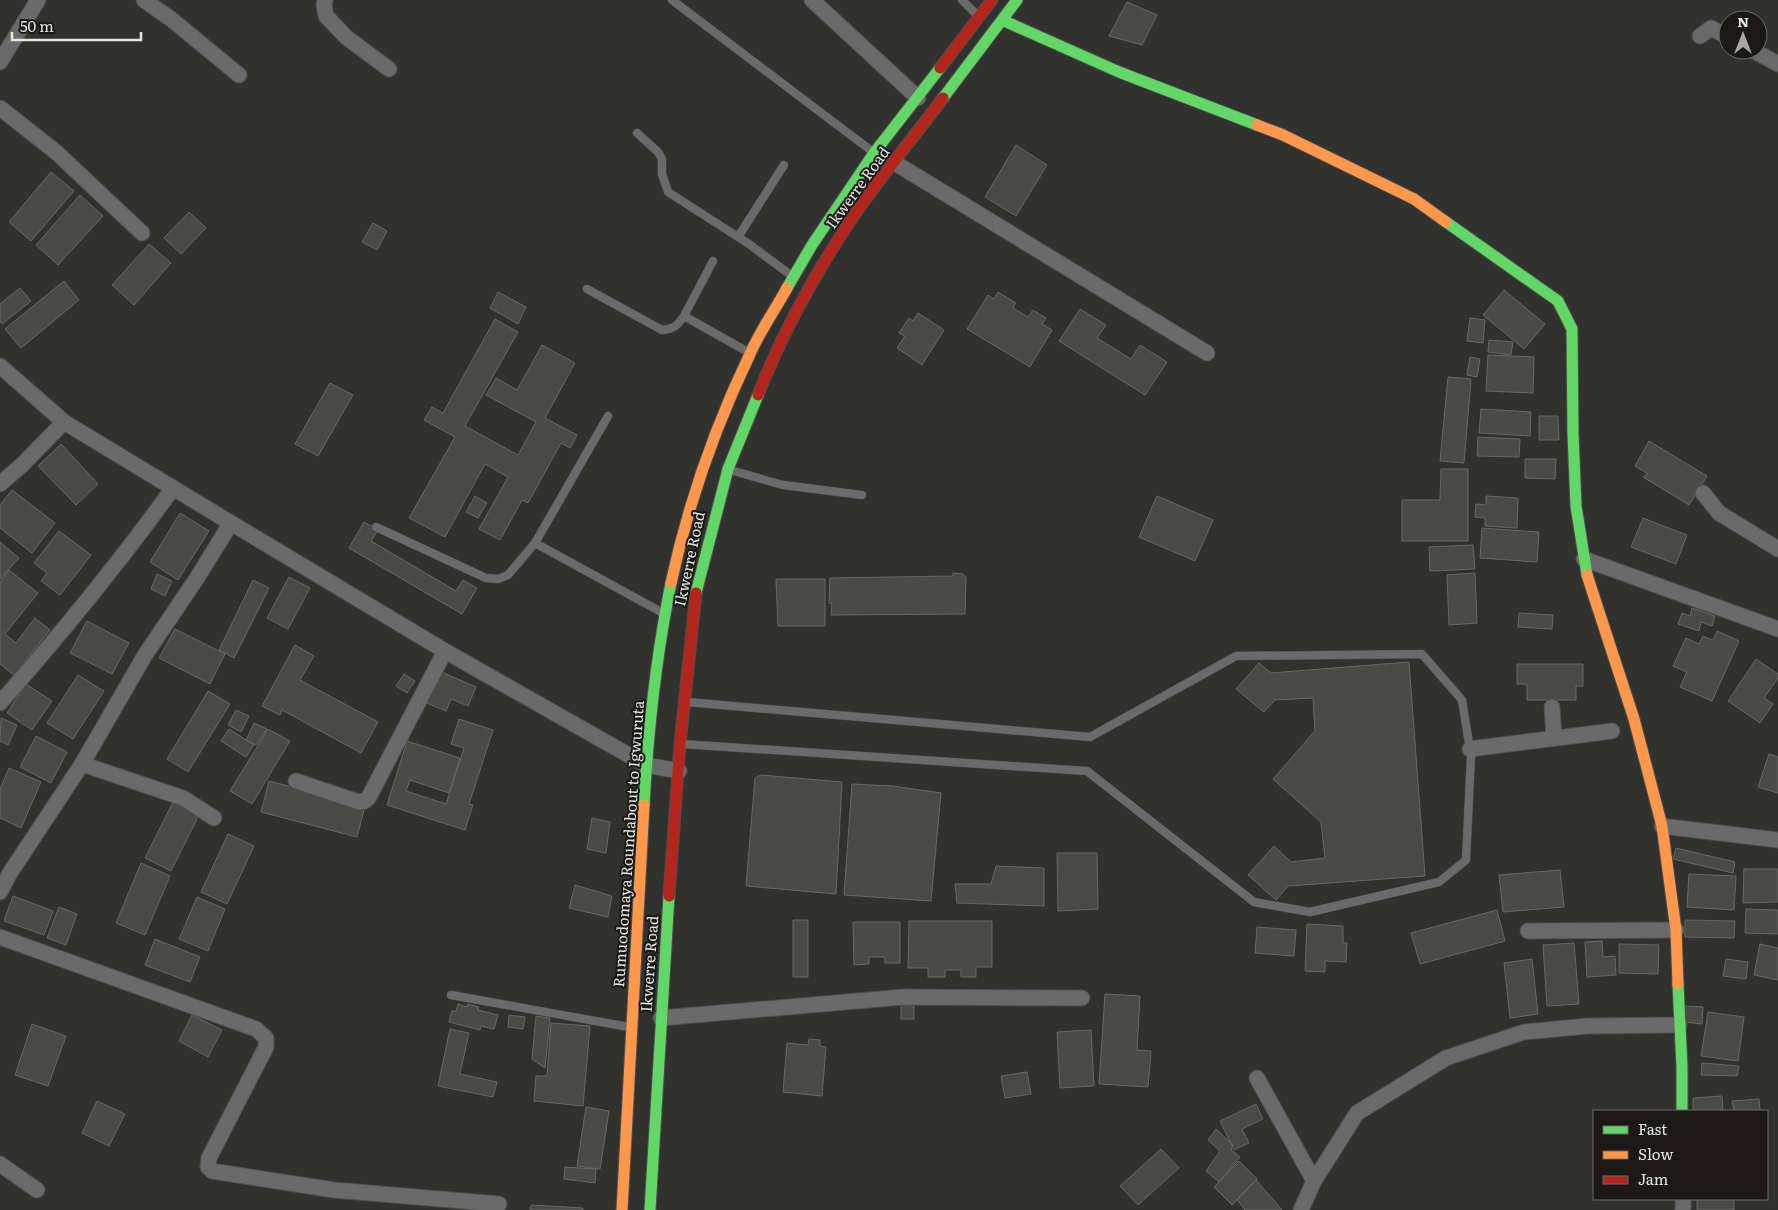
<svg xmlns="http://www.w3.org/2000/svg" width="1778" height="1210" font-family="Literata,serif">
	<style>
		.building { fill: #4a4a48; stroke: #686867 }
		.lines { fill: none; stroke-linecap: round; stroke-linejoin: round }
		.lane-casing { stroke: #4e4e4c; stroke-width: 9 }
		.street-casing { stroke: #4e4e4c; stroke-width: 17 }
		.fast-casing { stroke: #4e4e4c; stroke-width: 13 }
		.slow-casing { stroke: #4e4e4c; stroke-width: 13 }
		.jam-casing { stroke: #4e4e4c; stroke-width: 13 }
		.lane { stroke: #6a6a6a; stroke-width: 8 }
		.street { stroke: #6a6a6a; stroke-width: 15 }
		.fast { stroke: #63d668; stroke-width: 11 }
		.slow { stroke: #ff974d; stroke-width: 11 }
		.jam { stroke: #b3261e; stroke-width: 11 }
		.labels { text-anchor: middle; stroke-width: 4; stroke-linejoin: round; paint-order: stroke }
		.street-label { font-size: 15px; fill: #e5e5e2; stroke: #1a1918 }
	</style>
	<rect width="100%" height="100%" fill="#31312f"/>
	<path class="building" d="M1127 2 1157 15 1142 45 1109 36Z
		M1016 145 1047 165 1016 216 985 197Z
		M51 172 74 191 31 241 9 222Z
		M80 195 103 216 58 265 36 245Z
		M189 212 206 228 181 254 164 238Z
		M373 223 387 231 377 250 362 242Z
		M149 244 171 263 134 305 112 285Z
		M64 281 79 300 21 348 5 329Z
		M20 288 31 301 2 324 0 321V304Z
		M1504 290 1545 324 1524 349 1483 315Z
		M498 292 526 307 518 324 490 308Z
		M998 292 1016 303 1013 308 1028 317 1033 310 1046 318 1042 324 1052 330 1030 367 967 329 988 295 994 299Z
		M1080 309 1106 325 1097 338 1131 359 1140 345 1167 362 1145 395 1059 341Z
		M918 313 944 330 922 365 897 348 905 336 899 333 909 318 913 321Z
		M1470 318 1485 320 1483 343 1467 341Z
		M495 319 518 332 465 426 518 455 536 422 486 395 496 378 517 390 542 345 575 363 545 418 577 435 570 448 561 443 528 503 522 500 500 540 479 529 508 477 485 464 445 537 409 518 455 437 424 420 432 407 443 413Z
		M1489 340 1513 342 1511 355 1488 352Z
		M1488 355 1534 357 1533 393 1486 391Z
		M1470 357 1480 359 1477 377 1467 375Z
		M1448 377 1471 379 1464 463 1440 461Z
		M330 383 353 395 318 456 295 444Z
		M1481 409 1531 412 1530 436 1479 433Z
		M1539 416H1558L1559 440H1539Z
		M1478 437 1520 439 1519 457 1477 456Z
		M1649 441 1707 476 1689 505 1643 477 1648 474 1635 466Z
		M61 444 98 484 76 505 38 466Z
		M1525 459H1556L1555 479 1525 478Z
		M1441 469H1468V541H1402V500H1440Z
		M12 490 55 523 32 553 0 528V505Z
		M475 496 487 503 478 518 466 512Z
		M1157 496 1213 520 1195 561 1139 537Z
		M1486 496 1518 498 1517 528 1485 526V518L1475 517 1476 504 1486 505Z
		M180 513 209 531 178 580 150 562Z
		M1643 518 1687 535 1676 564 1631 547Z
		M364 522 378 530 371 541 456 591 463 580 477 588 462 614 349 548Z
		M1482 528 1539 532 1537 562 1480 558Z
		M59 531 91 555 60 595 41 581 47 573 34 563Z
		M0 542 19 558 0 579Z
		M1473 545 1475 569 1430 571 1429 547Z
		M9 570 38 593 5 634 16 643 35 618 50 630 14 675 0 664V582Z
		M953 573 963 574 966 578 965 614 831 615 832 604 829 603 830 578 953 576Z
		M1475 573 1477 623 1449 625 1447 575Z
		M157 574 172 581 165 596 151 589Z
		M289 577 310 588 288 629 267 618Z
		M776 579H825V626H778Z
		M253 580 269 588 234 658 219 650Z
		M1692 608 1715 616 1712 626 1701 622 1699 631 1678 624 1682 613 1690 616Z
		M1519 613 1553 615 1552 629 1518 627Z
		M87 621 129 643 112 674 70 653Z
		M175 629 225 654 210 684 159 658Z
		M1717 631 1739 641 1712 701 1680 687 1687 672 1673 666 1686 638 1699 644 1703 636 1713 640Z
		M295 645 314 656 300 680 378 722 361 753 282 710 280 715 262 706Z
		M1756 659 1778 674V678L1764 698 1773 704 1760 723 1728 701Z
		M1409 662 1425 876 1288 886 1276 900 1248 875 1274 846 1291 862 1325 858 1321 822 1273 779 1315 731 1313 698 1275 700 1264 712 1236 689 1259 663 1271 673Z
		M1517 664H1583V686H1576V700H1527V684H1517Z
		M437 670 476 687 468 706 451 699 446 711 424 702Z
		M404 674 415 681 407 693 396 686Z
		M78 675 104 691 73 739 47 723Z
		M26 684 52 701 32 730 7 713Z
		M208 691 230 704 188 772 167 759Z
		M236 710 249 716 241 732 228 725Z
		M1 718 17 725 8 745 0 741Z
		M459 719 493 730 469 804 473 805 465 830 387 805 407 741 460 758 449 793 410 780 406 791 446 804 464 748 451 744Z
		M254 723 267 729 256 745 246 740Z
		M229 729 254 745 246 757 221 741Z
		M268 729 290 741 252 804 230 791Z
		M36 736 67 752 51 783 20 767Z
		M1769 754 1778 757V793L1758 787Z
		M9 768 41 782 21 828 0 818V789Z
		M761 775 842 782 836 894 746 886 755 778Z
		M269 781 365 806 357 837 261 812Z
		M852 784 893 786 941 793 931 901 844 895Z
		M173 802 199 815 171 871 145 858Z
		M592 818 610 822 606 853 587 849Z
		M228 834 254 846 227 904 201 892Z
		M1676 848 1735 862 1733 873 1673 859Z
		M1057 853H1097L1098 909 1058 911Z
		M141 863 170 876 145 935 116 923Z
		M996 866 1044 868V906L957 903 955 884H991Z
		M1744 869H1778V902L1743 903Z
		M1560 870 1564 907 1503 912 1499 875Z
		M1689 874 1736 876 1734 910 1687 907Z
		M575 885 612 896 608 917 569 908Z
		M13 896 53 911 44 935 4 921Z
		M197 897 225 909 208 951 179 939Z
		M59 907 77 914 66 945 47 938Z
		M1746 909 1778 910V934L1745 933Z
		M1497 910 1505 941 1420 964 1411 933Z
		M793 920H808V977H793Z
		M1685 920 1735 921 1734 938 1685 937Z
		M909 921H992V967H976V977H961V970H945V977H928V968H908Z
		M853 922H900V963H885V957H869V964L854 965Z
		M1307 924 1343 926V943H1347L1346 962 1325 961V972L1305 971Z
		M1257 927 1296 930 1294 956 1255 953Z
		M155 939 200 957 190 982 145 965Z
		M1602 941 1603 957 1615 956 1616 975 1587 977 1585 942Z
		M1574 943 1579 1004 1547 1006 1543 945Z
		M1619 944 1659 945 1658 974 1619 973Z
		M1760 944 1778 948V980L1754 975Z
		M1532 959 1538 1014 1510 1018 1504 963Z
		M1726 959 1748 962 1746 979 1723 976Z
		M1105 994 1140 996 1137 1050 1151 1051 1148 1087 1099 1084Z
		M458 1004 467 1007 468 1004 479 1007 478 1010 498 1015 494 1029 481 1026 480 1030 449 1022 452 1011H456Z
		M901 1004H914V1019H901Z
		M1685 1006 1703 1007 1702 1024 1684 1022Z
		M1708 1012 1744 1017 1738 1061 1701 1056Z
		M192 1015 222 1030 208 1057 179 1041Z
		M509 1015 525 1017 523 1029 508 1027Z
		M536 1016 550 1018 545 1068 532 1059Z
		M551 1023 590 1026 583 1106 534 1101 536 1076H547Z
		M32 1024 66 1036 48 1086 15 1075Z
		M450 1029 469 1033 460 1074 497 1082 493 1097 438 1086Z
		M1091 1030 1094 1086 1060 1088 1057 1032Z
		M809 1039 820 1040V1046L826 1047 822 1096 783 1092 787 1043 808 1045Z
		M1702 1063 1739 1066 1737 1076 1701 1075Z
		M1027 1072 1031 1094 1005 1098 1001 1076Z
		M1722 1096 1723 1111H1693V1098Z
		M1759 1099 1760 1111H1734L1732 1101Z
		M97 1101 125 1114 109 1146 82 1133Z
		M1256 1104 1263 1119 1242 1129 1249 1143 1234 1150 1220 1121Z
		M586 1107 609 1111 600 1169 577 1166Z
		M1216 1129 1233 1145 1231 1150 1240 1157 1219 1182 1206 1171 1220 1151 1208 1140Z
		M1161 1149 1179 1168 1138 1205 1120 1186Z
		M1239 1161 1257 1179 1232 1205 1214 1187Z
		M565 1167 596 1169 595 1183 564 1179Z
		M1256 1180 1282 1210H1245L1237 1200Z
		M1697 1199H1734V1210H1697Z
		M531 1205 583 1208V1210H530Z"/>
	<g class="lines">
		<defs>
			<path id="lane" d="M672 0 873 152
				M962 0 978 16
				M637 133 658 152 662 159V174L668 192 749 244 792 276
				M738 237 784 165
				M587 289 662 330C674 329 677 326 684 316L748 352
				M684 316 713 261
				M730 470 783 485 862 495
				M376 527 486 578 498 579 508 575 535 543 608 416
				M535 543 663 613
				M682 744 1087 771 1254 902 1310 912 1439 882 1466 860 1471 756 1462 700 1422 654 1236 656 1090 737 687 702
				M451 995 629 1027"/>
			<path id="street" d="M144 0 171 19 239 75
				M325 0 324 5 326 16 346 37 389 69
				M812 0 918 98
				M1700 36 1711 28 1728 37
				M1752 50 1778 64
				M0 62 38 0
				M0 108 56 152 142 233
				M895 163 1207 353
				M0 366 64 422 231 523 445 651 646 765 679 771
				M0 484 22 465 64 422
				M1703 493 1719 513 1778 549
				M1584 559 1778 629
				M0 703C61 634 119 563 173 488
				M1552 707 1554 738
				M1470 749 1612 731
				M296 781 359 802 365 801 369 797 445 651
				M214 818 183 798 82 764 145 655 197 578 231 523
				M1662 826 1778 840
				M0 892 10 873 82 764
				M1528 931 1676 930
				M0 937 256 1029 266 1038V1047L209 1158 208 1167 212 1171 334 1190 499 1204
				M661 1018 903 997 1082 998
				M1257 1078 1314 1181
				M0 1164 37 1190
				M1683 1199V1210
				M1301 1210 1314 1181 1357 1113 1446 1058 1524 1032 1588 1026 1679 1025"/>
			<path id="fast" d="M1002 20 1119 72 1257 125
				M943 98 1017 0
				M1446 222 1558 301 1572 329 1573 434 1576 506 1587 575
				M787 288 812 245 874 153 940 68
				M696 593 728 469 758 395
				M644 805C648 731 656 657 671 583
				M1678 984 1682 1067V1111
				M650 1210 669 896"/>
			<path id="slow" d="M1257 125 1283 135 1414 199 1446 222
				M1587 575 1634 719 1662 826 1676 930 1678 984
				M671 583C688 504 715 427 750 354 760 331 775 310 787 288
				M622 1210 644 805"/>
			<path id="jam" d="M940 68 992 0
				M758 395C781 336 812 279 847 226 876 182 911 141 943 98
				M669 896 680 744 696 593"/>
		</defs>
		<use href="#lane" class="lane-casing"/>
		<use href="#street" class="street-casing"/>
		<use href="#fast" class="fast-casing"/>
		<use href="#slow" class="slow-casing"/>
		<use href="#jam" class="jam-casing"/>
		<use href="#lane" class="lane"/>
		<use href="#street" class="street"/>
		<use href="#fast" class="fast"/>
		<use href="#slow" class="slow"/>
		<use href="#jam" class="jam"/>
	</g>
	<g class="labels">
		<g class="street-label">
			<text transform="translate(858 188) rotate(-54)" y="5">Ikwerre Road</text>
			<text transform="translate(690 559) rotate(-78)" y="5">Ikwerre Road</text>
			<text transform="translate(629 844) rotate(-86)" y="5">Rumuodomaya Roundabout to Igwuruta</text>
			<text transform="translate(650 964) rotate(-86)" y="5">Ikwerre Road</text>
		</g>
	</g>
	<rect x="1593" y="1110" width="175" height="90" fill="#1a1918" stroke="#6b6b69"/>
	<rect x="1603" y="1126" width="25" height="8" fill="#63d668" stroke="#6b6b69"/>
	<text x="1638" y="1135" font-size="15" fill="#e5e5e2">Fast</text>
	<rect x="1603" y="1151" width="25" height="8" fill="#ff974d" stroke="#6b6b69"/>
	<text x="1638" y="1160" font-size="15" fill="#e5e5e2">Slow</text>
	<rect x="1603" y="1176" width="25" height="8" fill="#b3261e" stroke="#6b6b69"/>
	<text x="1638" y="1185" font-size="15" fill="#e5e5e2">Jam</text>
	<g transform="translate(1743 35)"><circle r="24" fill="#1a1918" stroke="#6b6b69"/>
	<path d="M0-4L9 19L0 12L-9 19Z" fill="#a6a6a3"/>
	<text y="-8" font-size="14" font-weight="bold" text-anchor="middle" fill="#e5e5e2">N</text>
	</g>
	<path d="M12 32v8h129v-8" fill="none" stroke="#e5e5e2" stroke-width="2.5"/>
	<text x="20" y="32" font-size="15" fill="#e5e5e2" stroke="#1a1918" stroke-width="4" paint-order="stroke">50 m</text>
</svg>
